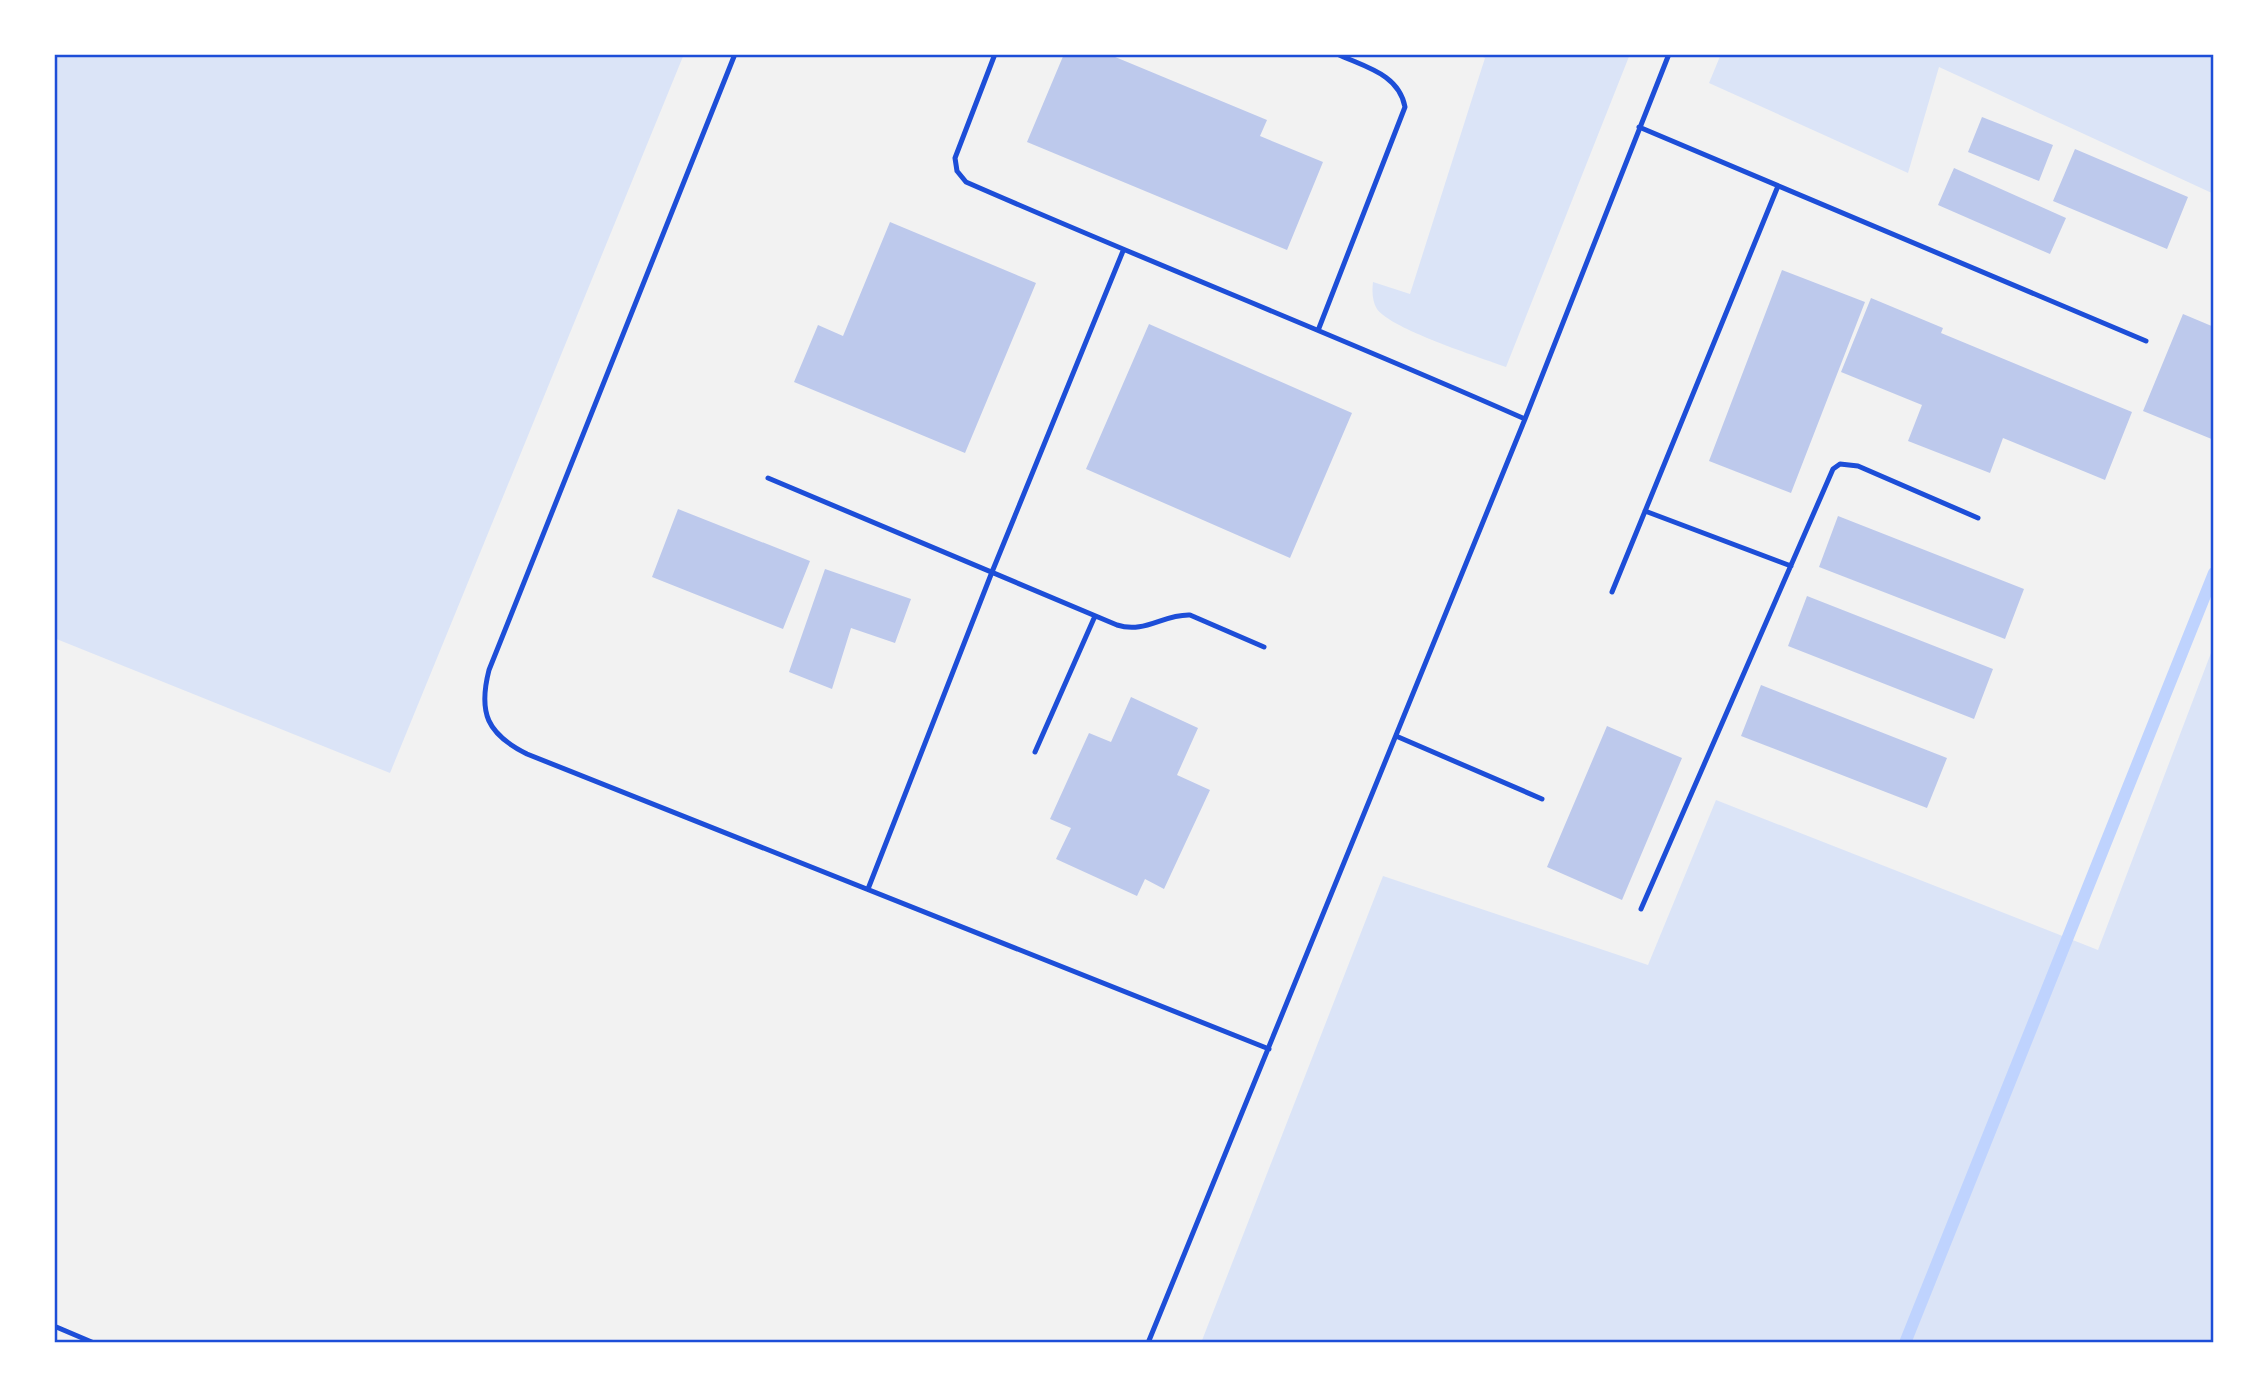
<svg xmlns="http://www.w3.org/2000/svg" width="2268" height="1397" font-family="'Space Grotesk',sans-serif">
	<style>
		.green { fill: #dbe4f7 }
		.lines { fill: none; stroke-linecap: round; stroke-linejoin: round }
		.stream { stroke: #bfd3fe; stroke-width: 12 }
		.building { fill: #bdc9ec }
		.service { stroke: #1d4ed8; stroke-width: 5 }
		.neatline { fill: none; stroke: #1d4ed8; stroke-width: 2.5 }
	</style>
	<rect width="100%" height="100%" fill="#f2f2f2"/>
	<path class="green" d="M58 54H684L390 773 54 638V65Z
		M1476 54H1630L1506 367C1479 357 1391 329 1377 309 1372 301 1372 291 1373 282L1410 294 1485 58Z
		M1721 54H2214V194L1939 67 1908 173 1709 83Z
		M2214 645V1343H1201L1383 876 1648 965 1716 800 2098 950Z"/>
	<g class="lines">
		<path class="stream" d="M1905 1343 2214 573"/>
	</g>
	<path class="building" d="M1064 54H1108L1267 120 1260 136 1323 162 1287 250 1027 142Z
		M1982 117 2053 145 2039 181 1968 152Z
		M2075 149 2188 197 2167 249 2053 201Z
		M1954 168 2066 218 2050 254 1938 205Z
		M890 222 1036 283 965 453 794 382 818 325 843 336Z
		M1782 270 1865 302 1791 493 1709 461Z
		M1871 298 1943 328 1941 333 2132 412 2105 480 2003 438 1990 473 1908 441 1922 405 1841 372Z
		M2183 314 2214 327V440L2143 411Z
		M1149 324 1352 413 1290 558 1086 469Z
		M678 509 810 561 783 629 652 577Z
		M1838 516 2024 589 2005 639 1819 567Z
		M825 569 911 599 895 643 851 628 832 689 789 672Z
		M1807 596 1993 669 1974 719 1788 646Z
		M1761 685 1947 758 1927 808 1741 736Z
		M1131 697 1198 728 1177 775 1210 790 1164 889 1145 879 1137 896 1056 859 1071 828 1050 819 1089 733 1111 742Z
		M1607 726 1682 758 1622 900 1547 867Z"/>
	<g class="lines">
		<path class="service" d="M735 54 489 670C478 713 487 734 527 754L1269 1049
			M995 54 955 158 957 171 966 182C1151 263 1340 337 1525 419
			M1639 127 2146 341
			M1319 328 1405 107C1399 74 1365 67 1337 54
			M768 478 1117 625C1145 634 1163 614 1190 615L1264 647
			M1645 511 1791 566
			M1612 592 1778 186
			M1396 736 1542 799
			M1035 752 1095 616
			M868 889 992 572 1123 251
			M1641 909 1833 469 1840 464 1858 466 1978 518
			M54 1326 94 1343
			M1148 1343 1525 419 1669 54"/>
	</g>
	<rect width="2268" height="1397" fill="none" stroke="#ffffff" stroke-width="112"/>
	<rect x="56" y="56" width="2156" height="1285" class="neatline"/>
</svg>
